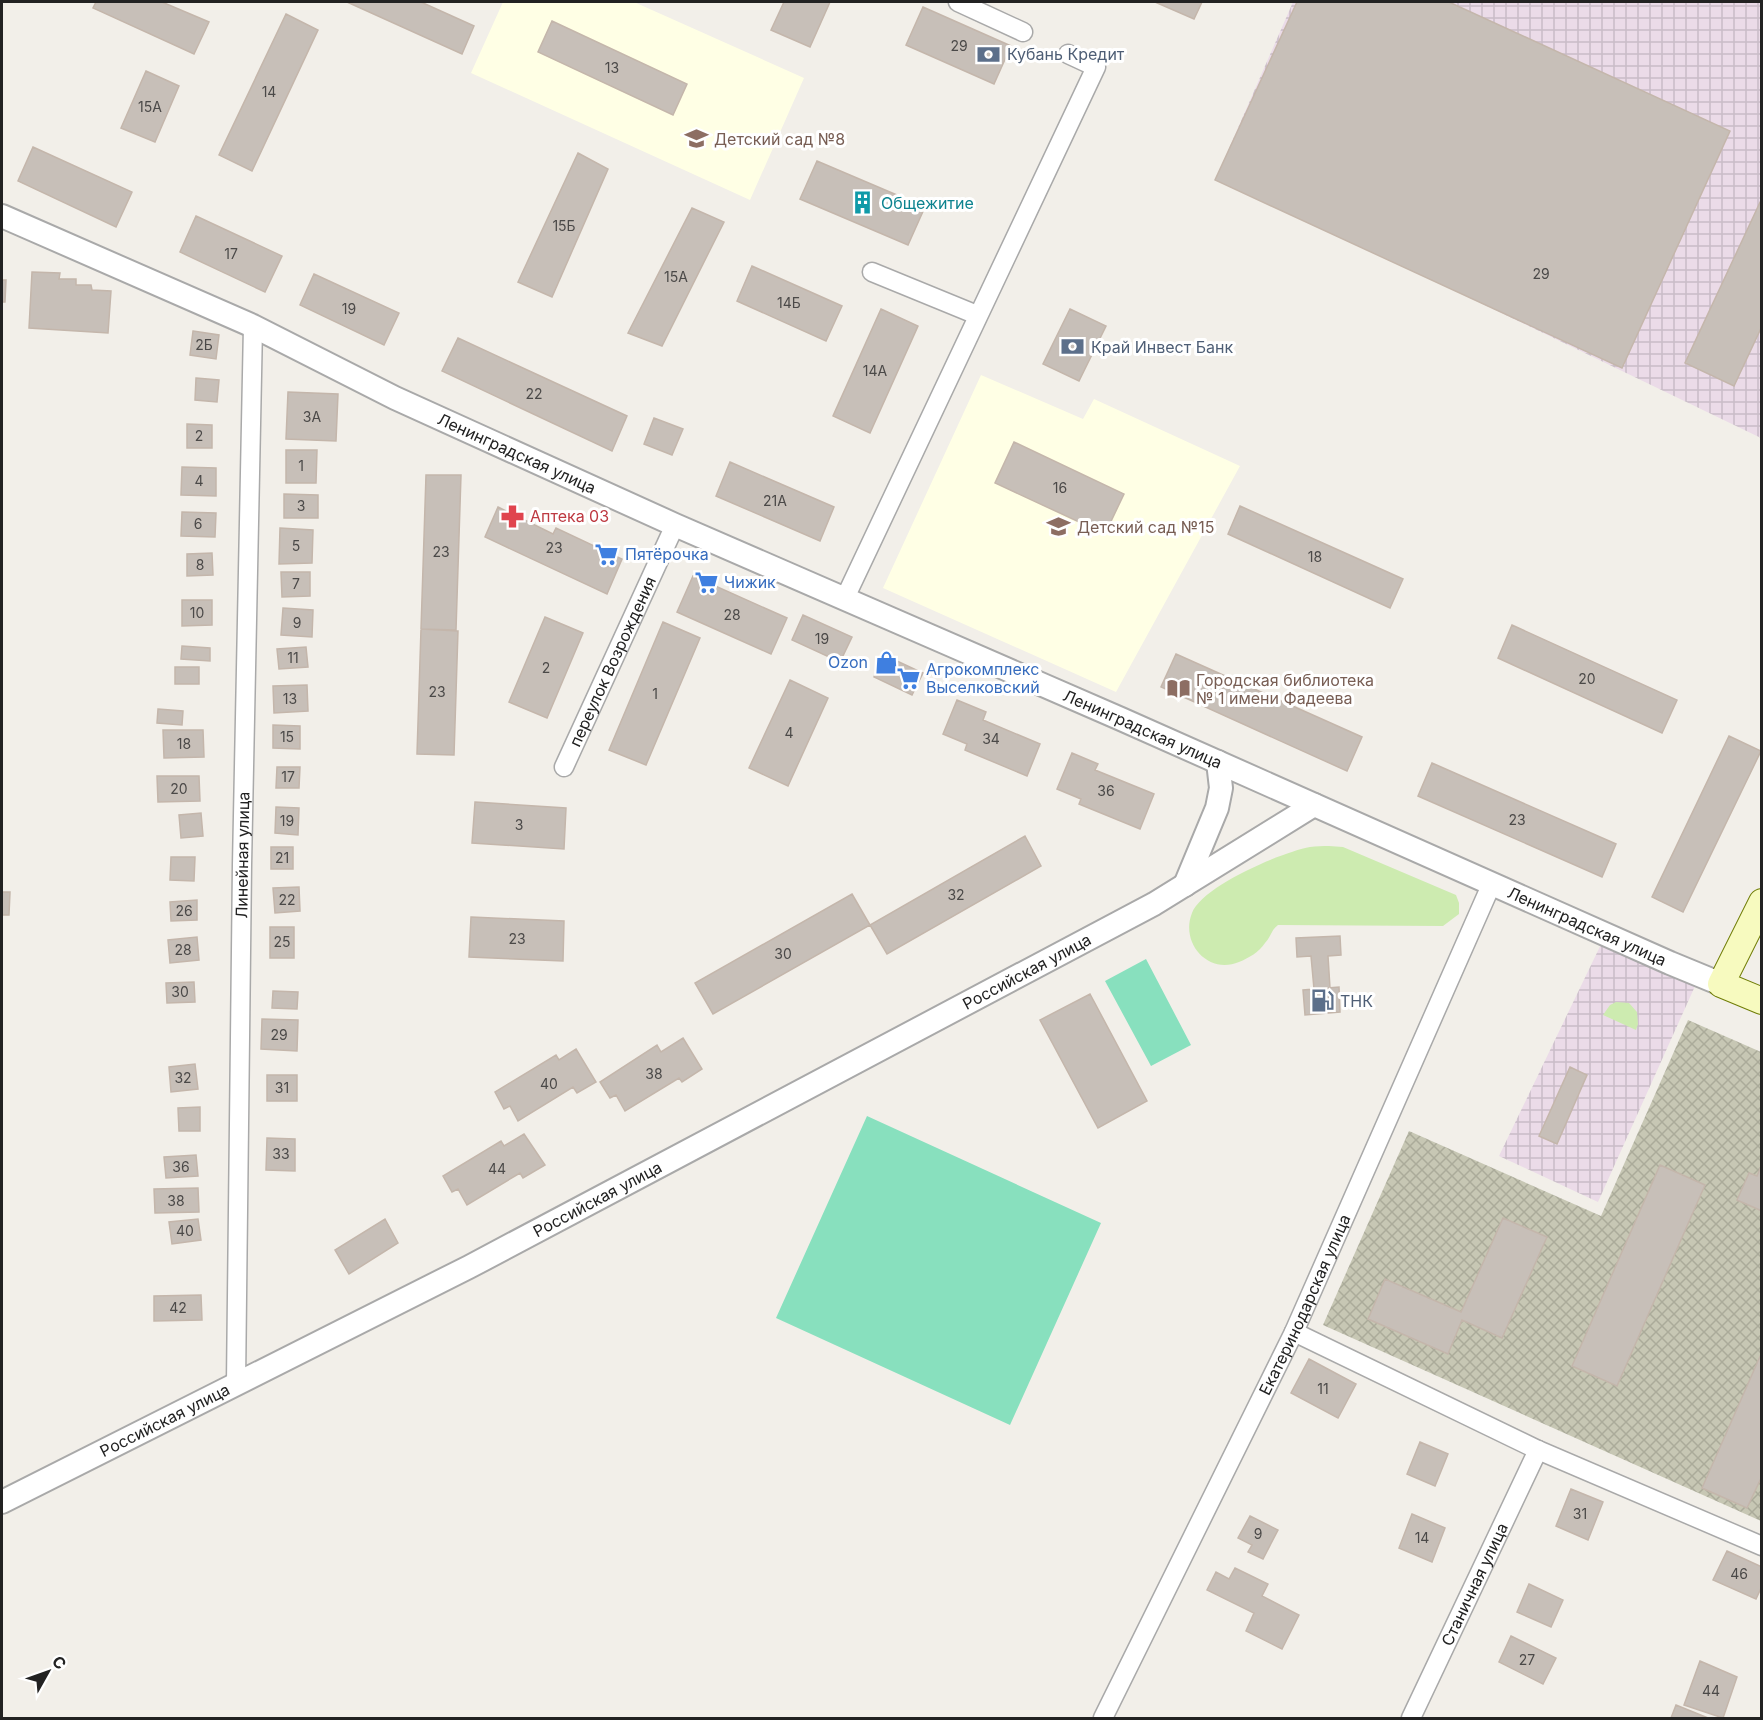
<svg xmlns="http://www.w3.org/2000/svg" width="1763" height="1720" font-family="Inter,sans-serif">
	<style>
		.industrial { fill: url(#industrial-grid) }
		.education { fill: #ffffe5 }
		.construction { fill: url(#construction-cross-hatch) }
		.grass { fill: #cdebb0 }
		.pitch { fill: #88e0be }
		.building { fill: #c7bfb8; stroke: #c4b6ab; stroke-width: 1.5 }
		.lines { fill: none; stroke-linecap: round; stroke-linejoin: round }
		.minor-casing { stroke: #a9a9a9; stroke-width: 21 }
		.tertiary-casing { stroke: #a9a9a9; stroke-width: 26 }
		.secondary-casing { stroke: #707d05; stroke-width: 28 }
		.minor { stroke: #fff; stroke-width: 18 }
		.tertiary { stroke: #fff; stroke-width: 22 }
		.secondary { stroke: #f7fabf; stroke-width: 26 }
		.labels { text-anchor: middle; stroke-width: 6; stroke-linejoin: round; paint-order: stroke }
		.number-label { font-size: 14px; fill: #4b4948 }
		.service-label { font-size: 16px; fill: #4e5e75; stroke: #fff; text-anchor: start }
		.education-label { font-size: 16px; fill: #785e54; stroke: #fff; text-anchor: start }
		.culture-label { font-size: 16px; fill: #0d838f; stroke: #fff; text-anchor: start }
		.street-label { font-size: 16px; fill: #222; stroke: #fff }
		.health-label { font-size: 16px; fill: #be3a42; stroke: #fff; text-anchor: start }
		.shop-label { font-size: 16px; fill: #366cbe; stroke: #fff; text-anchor: start }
	</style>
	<defs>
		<pattern id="industrial-grid" width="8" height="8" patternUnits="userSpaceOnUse" patternTransform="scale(1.5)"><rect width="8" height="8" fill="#ebdbe8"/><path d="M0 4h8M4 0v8" fill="none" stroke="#c9bcc7"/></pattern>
		<pattern id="construction-cross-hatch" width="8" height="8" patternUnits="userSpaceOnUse" patternTransform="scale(1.5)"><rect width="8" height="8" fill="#c7c7b4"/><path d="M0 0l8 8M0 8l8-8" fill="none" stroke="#abab9a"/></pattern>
	</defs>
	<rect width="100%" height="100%" fill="#f2efe9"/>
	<path class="industrial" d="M1293 2H1761V438L1217 176Z
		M1606 934 1700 975 1598 1202 1499 1156Z"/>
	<path class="education" d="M503 2H634L804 78 750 200 471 73Z
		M981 375 1083 419 1094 399 1240 466 1116 692 883 588Z"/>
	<path class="construction" d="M1688 1020 1761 1052V1521L1323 1325 1409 1131 1601 1216Z"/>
	<path class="grass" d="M1329 846 1343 847 1456 895 1459 903V914L1443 926 1278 925C1271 930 1271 937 1265 943 1259 952 1249 958 1239 962 1208 975 1180 943 1192 913 1202 886 1282 852 1310 847 1316 846 1323 846 1329 846Z
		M1616 1002 1629 1003 1637 1012 1638 1024 1636 1030 1603 1015 1610 1005Z"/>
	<path class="pitch" d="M1146 959 1191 1045 1151 1066 1105 981Z
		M867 1116 1101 1223 1010 1425 776 1318Z"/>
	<path class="building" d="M96 2H162L209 22 194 54 93 8Z
		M347 2H421L474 26 462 54Z
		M784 2H830L810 47 771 30Z
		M1155 2H1202L1194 19Z
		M1297 2H1449L1730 131 1622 368 1215 180Z
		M923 7 1011 46 994 84 906 45Z
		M286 14 318 30 252 171 219 155Z
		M552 21 687 84 673 115 538 52Z
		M146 71 179 86 155 142 121 128Z
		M33 147 132 192 116 227 18 181Z
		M578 153 608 169 552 297 518 282Z
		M817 161 925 207 908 245 800 199Z
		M1762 198V326L1734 386 1685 363Z
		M692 208 724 222 662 346 628 333Z
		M196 216 282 256 265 292 180 252Z
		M752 266 842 306 826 341 737 301Z
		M32 272 60 273 59 279H76V285H91L92 290 111 291 108 333 29 328Z
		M314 274 399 313 384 345 300 305Z
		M2 280H6L5 302H2Z
		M881 309 918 326 870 433 833 416Z
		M1070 309 1106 326 1079 381 1043 364Z
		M193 331 219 335 216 359 190 355Z
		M458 338 627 416 612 451 442 371Z
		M196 378 219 380 217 402 195 400Z
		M288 392 338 394 336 441 286 439Z
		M654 418 683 429 672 455 644 444Z
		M187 424 212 425V448H187Z
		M1014 442 1124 494 1105 534 995 483Z
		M286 450H317L316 483H286Z
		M730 462 834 507 820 541 716 496Z
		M182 467 216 468V496L181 495Z
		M426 475H461L456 630 421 629Z
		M284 494 318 495V518H284Z
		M1240 506 1403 579 1390 608 1228 534Z
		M498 507 553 534 556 528 622 559 607 594 485 537Z
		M182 512 216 513 215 537 181 536Z
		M280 528 313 530 312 563 279 564Z
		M212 553 213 575 187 576V554Z
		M281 572H310V596L282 597Z
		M693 576 787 618 771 654 677 612Z
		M182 600H212V625L182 626Z
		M283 608 313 610 312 637 281 635Z
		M803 615 852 637 840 662 792 640Z
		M545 617 583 633 547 718 509 702Z
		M663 622 700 638 646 765 609 750Z
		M1512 625 1677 700 1662 733 1498 658Z
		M421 629 458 631 454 755 417 754Z
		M182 646 210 648V661L181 659Z
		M306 647 308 667 279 669 277 649Z
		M1176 654 1362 737 1347 771 1161 687Z
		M884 655 923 673 912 695 874 677Z
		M175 667H199V684H175Z
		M790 680 828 698 788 786 749 768Z
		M307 685 308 711 274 713 273 686Z
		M957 700 986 712 983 720 1040 744 1027 776 965 750 967 744 943 734Z
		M158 709 183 711 182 725 157 723Z
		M273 725 300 726V749L273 748Z
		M163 730H203L204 757 164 758Z
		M1729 736 1761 751 1683 912 1652 897Z
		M1072 753 1098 764 1095 770 1154 794 1140 829 1079 804 1081 799 1057 789Z
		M1432 763 1616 844 1602 877 1418 796Z
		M277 767H300L299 788H276Z
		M157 776H199L200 801 158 802Z
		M475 802 566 808 564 849 472 843Z
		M276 807 299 808 298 835 275 833Z
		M201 813 203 836 181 838 179 815Z
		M1025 836 1041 866 887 954 870 925Z
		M271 847H293V869H271Z
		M171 857H195L194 881 170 880Z
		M299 887 300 911 275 913 273 888Z
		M2 892H10L9 915H2Z
		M852 894 870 925 713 1014 695 983Z
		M197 900V920L171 921 170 902Z
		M471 917 564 921 563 961 469 957Z
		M270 927H294V958H270Z
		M1340 936 1341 955 1328 956 1330 988 1314 989 1311 956 1297 957 1296 938Z
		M197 937 199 960 170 963 168 940Z
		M194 982 195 1002 167 1003 166 983Z
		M1339 987 1340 1012 1305 1015 1303 990Z
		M273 991 298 992 297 1009 272 1008Z
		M1090 994 1147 1101 1098 1128 1040 1020Z
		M262 1019 298 1020 297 1051 261 1049Z
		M683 1038 702 1069 682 1082 679 1078 625 1111 616 1095 610 1098 600 1082 657 1045 661 1052Z
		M576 1049 596 1082 577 1093 573 1087 518 1121 510 1106 504 1109 495 1092 556 1055 559 1060Z
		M195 1064 198 1089 171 1092 169 1067Z
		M1570 1067 1587 1075 1557 1144 1539 1136Z
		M267 1075H297V1101H267Z
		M200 1107V1131H179L178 1108Z
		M524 1134 545 1165 523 1178 520 1173 467 1205 458 1189 452 1192 443 1176 501 1141 504 1146Z
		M267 1138 295 1139V1171L266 1170Z
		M196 1155 198 1176 166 1178 164 1157Z
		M1762 1164V1211L1737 1200 1749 1173 1757 1176Z
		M1660 1165 1705 1185 1617 1386 1572 1366Z
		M198 1188 199 1212 155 1213 154 1189Z
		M1503 1218 1547 1237 1502 1338 1462 1320 1448 1354 1368 1319 1385 1279 1461 1312Z
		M198 1219 201 1240 172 1244 169 1222Z
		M385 1219 398 1243 349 1274 335 1250Z
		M201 1295 202 1320 154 1321V1296Z
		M1762 1352V1476L1747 1508 1702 1488Z
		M1309 1359 1356 1384 1338 1418 1291 1393Z
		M1420 1442 1448 1454 1435 1486 1407 1474Z
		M1571 1489 1603 1502 1588 1540 1556 1526Z
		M1412 1514 1445 1528 1432 1562 1399 1548Z
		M1250 1516 1278 1530 1263 1559 1248 1552 1252 1545 1238 1538Z
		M1727 1551 1762 1567V1586L1756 1599 1713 1580Z
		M1235 1568 1268 1584 1262 1596 1299 1615 1282 1649 1246 1631 1254 1613 1207 1590 1216 1572 1229 1579Z
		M1529 1584 1563 1600 1551 1627 1517 1612Z
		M1511 1636 1556 1658 1543 1684 1499 1662Z
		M1700 1661 1737 1677 1723 1718 1684 1705Z
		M1676 1705 1708 1718H1671Z"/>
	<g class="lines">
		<defs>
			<g id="minor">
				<path d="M958 2 1023 32"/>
				<path d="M872 272 977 315"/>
				<path d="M845 598 1096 67 1068 54"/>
				<path id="s1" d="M564 767 675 525"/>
				<path d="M1294 1332 1538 1450 1762 1546"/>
				<path id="s2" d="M236 1383 242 865 253 326"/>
				<path id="s3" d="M1103 1718 1294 1332 1492 883"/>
				<path id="s4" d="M1411 1718 1538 1450"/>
			</g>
			<g id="tertiary">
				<path id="s5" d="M2 216 253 326 395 398 675 525 1121 719 1670 963 1721 984"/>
				<path d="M1185 885 1217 808 1221 788 1218 762"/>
				<path id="s6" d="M2 1502 469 1267 1154 904 1314 805"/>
			</g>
			<path id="secondary" d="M1762 902 1721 984 1762 1001"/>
		</defs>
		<use href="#minor" class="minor-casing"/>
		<use href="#tertiary" class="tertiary-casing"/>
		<use href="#secondary" class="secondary-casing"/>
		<use href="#minor" class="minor"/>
		<use href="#tertiary" class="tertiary"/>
		<use href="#secondary" class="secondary"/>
	</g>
	<defs>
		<symbol id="bank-bare" viewBox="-9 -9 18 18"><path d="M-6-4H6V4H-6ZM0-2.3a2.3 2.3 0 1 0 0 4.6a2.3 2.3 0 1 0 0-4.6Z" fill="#5c6f8a" stroke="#fff" stroke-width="2.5" paint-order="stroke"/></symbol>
		<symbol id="school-bare" viewBox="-9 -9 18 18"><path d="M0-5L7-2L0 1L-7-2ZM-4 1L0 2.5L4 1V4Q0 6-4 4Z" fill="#8d6e63" stroke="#fff" stroke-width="2.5" paint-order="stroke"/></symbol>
		<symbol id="building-bare" viewBox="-9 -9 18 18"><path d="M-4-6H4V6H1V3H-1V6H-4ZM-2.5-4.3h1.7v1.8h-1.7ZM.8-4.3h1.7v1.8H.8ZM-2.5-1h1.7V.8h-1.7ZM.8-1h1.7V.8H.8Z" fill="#0f9aa8" stroke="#fff" stroke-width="2.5" paint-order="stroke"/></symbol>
		<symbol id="pharmacy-bare" viewBox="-9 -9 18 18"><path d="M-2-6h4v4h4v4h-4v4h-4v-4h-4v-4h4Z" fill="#e0444e" stroke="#fff" stroke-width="2.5" paint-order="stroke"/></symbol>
		<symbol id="supermarket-bare" viewBox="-9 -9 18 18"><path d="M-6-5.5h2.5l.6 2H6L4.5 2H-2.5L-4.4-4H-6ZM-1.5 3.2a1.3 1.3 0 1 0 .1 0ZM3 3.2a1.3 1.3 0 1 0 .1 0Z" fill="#3f7fe0" stroke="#fff" stroke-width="2.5" paint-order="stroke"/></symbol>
		<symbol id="shop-bare" viewBox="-9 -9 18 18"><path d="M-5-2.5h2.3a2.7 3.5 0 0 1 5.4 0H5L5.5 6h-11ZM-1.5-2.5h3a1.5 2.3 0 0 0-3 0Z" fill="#3f7fe0" stroke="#fff" stroke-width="2.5" paint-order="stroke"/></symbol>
		<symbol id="library-bare" viewBox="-9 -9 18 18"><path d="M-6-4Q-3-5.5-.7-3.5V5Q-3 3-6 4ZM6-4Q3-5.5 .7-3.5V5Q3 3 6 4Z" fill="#8d6e63" stroke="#fff" stroke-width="2.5" paint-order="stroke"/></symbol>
		<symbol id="fuel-bare" viewBox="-9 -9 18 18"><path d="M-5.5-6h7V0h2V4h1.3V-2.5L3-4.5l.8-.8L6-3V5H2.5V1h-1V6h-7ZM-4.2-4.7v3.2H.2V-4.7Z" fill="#5c6f8a" stroke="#fff" stroke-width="2.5" paint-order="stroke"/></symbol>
	</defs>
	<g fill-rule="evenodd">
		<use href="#bank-bare" x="972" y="38" width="33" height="33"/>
		<use href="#school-bare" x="680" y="122" width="33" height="33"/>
		<use href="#building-bare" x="846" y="186" width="33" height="33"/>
		<use href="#bank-bare" x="1056" y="330" width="33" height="33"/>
		<use href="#pharmacy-bare" x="496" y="500" width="33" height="33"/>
		<use href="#school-bare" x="1042" y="510" width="33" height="33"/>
		<use href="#supermarket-bare" x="590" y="538" width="33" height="33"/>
		<use href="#supermarket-bare" x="690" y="566" width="33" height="33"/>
		<use href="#shop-bare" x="870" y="646" width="33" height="33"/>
		<use href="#supermarket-bare" x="892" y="662" width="33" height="33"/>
		<use href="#library-bare" x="1162" y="672" width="33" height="33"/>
		<use href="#fuel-bare" x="1306" y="984" width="33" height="33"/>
	</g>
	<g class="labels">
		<g class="number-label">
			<text x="959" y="51">29</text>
			<text x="612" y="73">13</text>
			<text x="269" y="97">14</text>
			<text x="150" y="112">15А</text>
			<text x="564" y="231">15Б</text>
			<text x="231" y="259">17</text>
			<text x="1541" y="279">29</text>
			<text x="676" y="282">15А</text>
			<text x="789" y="308">14Б</text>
			<text x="349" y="314">19</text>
			<text x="204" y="350">2Б</text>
			<text x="875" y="376">14А</text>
			<text x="534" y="399">22</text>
			<text x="312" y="422">3А</text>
			<text x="199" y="441">2</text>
			<text x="301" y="471">1</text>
			<text x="199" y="486">4</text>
			<text x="1060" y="493">16</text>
			<text x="775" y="506">21А</text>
			<text x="301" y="511">3</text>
			<text x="198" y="529">6</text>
			<text x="296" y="551">5</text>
			<text x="554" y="553">23</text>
			<text x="441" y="557">23</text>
			<text x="1315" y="562">18</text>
			<text x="200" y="570">8</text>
			<text x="296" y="589">7</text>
			<text x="197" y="618">10</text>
			<text x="732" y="620">28</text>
			<text x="297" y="628">9</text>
			<text x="822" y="644">19</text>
			<text x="293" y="663">11</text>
			<text x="546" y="673">2</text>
			<text x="1587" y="684">20</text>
			<text x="437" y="697">23</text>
			<text x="655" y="699">1</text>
			<text x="290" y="704">13</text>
			<text x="789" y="738">4</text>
			<text x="287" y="742">15</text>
			<text x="991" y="744">34</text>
			<text x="184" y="749">18</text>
			<text x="288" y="782">17</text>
			<text x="179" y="794">20</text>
			<text x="1106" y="796">36</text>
			<text x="1517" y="825">23</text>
			<text x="287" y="826">19</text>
			<text x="519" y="830">3</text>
			<text x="282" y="863">21</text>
			<text x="956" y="900">32</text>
			<text x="287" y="905">22</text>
			<text x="184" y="916">26</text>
			<text x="517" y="944">23</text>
			<text x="282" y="947">25</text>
			<text x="183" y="955">28</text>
			<text x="783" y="959">30</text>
			<text x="180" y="997">30</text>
			<text x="279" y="1040">29</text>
			<text x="654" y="1079">38</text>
			<text x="183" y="1083">32</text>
			<text x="549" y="1089">40</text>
			<text x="282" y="1093">31</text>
			<text x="281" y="1159">33</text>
			<text x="181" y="1172">36</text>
			<text x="497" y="1174">44</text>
			<text x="176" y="1206">38</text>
			<text x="185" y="1236">40</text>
			<text x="178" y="1313">42</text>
			<text x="1323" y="1394">11</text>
			<text x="1580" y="1519">31</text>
			<text x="1258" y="1539">9</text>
			<text x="1422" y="1543">14</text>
			<text x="1739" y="1579">46</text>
			<text x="1527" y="1665">27</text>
			<text x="1711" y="1696">44</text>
		</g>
		<g class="service-label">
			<text x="1007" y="60">Кубань Кредит</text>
			<text x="1091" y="353">Край Инвест Банк</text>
			<text x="1340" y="1007">ТНК</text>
		</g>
		<g class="education-label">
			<text x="714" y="145">Детский сад №8</text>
			<text x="1077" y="533">Детский сад №15</text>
			<text x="1196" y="686">Городская библиотека<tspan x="1196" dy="18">№ 1 имени Фадеева</tspan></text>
		</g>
		<g class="culture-label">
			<text x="881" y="209">Общежитие</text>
		</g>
		<g class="street-label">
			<text dy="6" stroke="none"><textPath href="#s5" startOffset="567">Ленинградская улица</textPath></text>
			<text dy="6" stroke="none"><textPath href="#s1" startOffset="116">переулок Возрождения</textPath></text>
			<text dy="6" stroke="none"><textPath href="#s5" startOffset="1251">Ленинградская улица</textPath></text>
			<text dy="6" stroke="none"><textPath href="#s2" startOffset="528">Линейная улица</textPath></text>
			<text dy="6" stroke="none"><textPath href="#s5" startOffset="1737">Ленинградская улица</textPath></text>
			<text dy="6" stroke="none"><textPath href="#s6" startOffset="1154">Российская улица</textPath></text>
			<text dy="6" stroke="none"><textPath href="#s6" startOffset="668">Российская улица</textPath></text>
			<text dy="6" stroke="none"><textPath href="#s3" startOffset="460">Екатеринодарская улица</textPath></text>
			<text dy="6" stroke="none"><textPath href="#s6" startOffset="182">Российская улица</textPath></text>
			<text dy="6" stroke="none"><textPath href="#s4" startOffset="148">Станичная улица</textPath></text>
		</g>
		<g class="health-label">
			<text x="530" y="522">Аптека 03</text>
		</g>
		<g class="shop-label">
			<text x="625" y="560">Пятёрочка</text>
			<text x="724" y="588">Чижик</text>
			<text x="868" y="668" text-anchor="end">Ozon</text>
			<text x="926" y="675">Агрокомплекс<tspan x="926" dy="18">Выселковский</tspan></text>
		</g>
	</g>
	<rect width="1763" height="1720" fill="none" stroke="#222222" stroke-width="6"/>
	<g transform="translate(48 1672) rotate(50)" stroke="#ffffff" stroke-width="4.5" paint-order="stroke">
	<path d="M0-4.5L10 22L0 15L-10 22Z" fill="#222222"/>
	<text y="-9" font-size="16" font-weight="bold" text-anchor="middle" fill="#222222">С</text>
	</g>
</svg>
